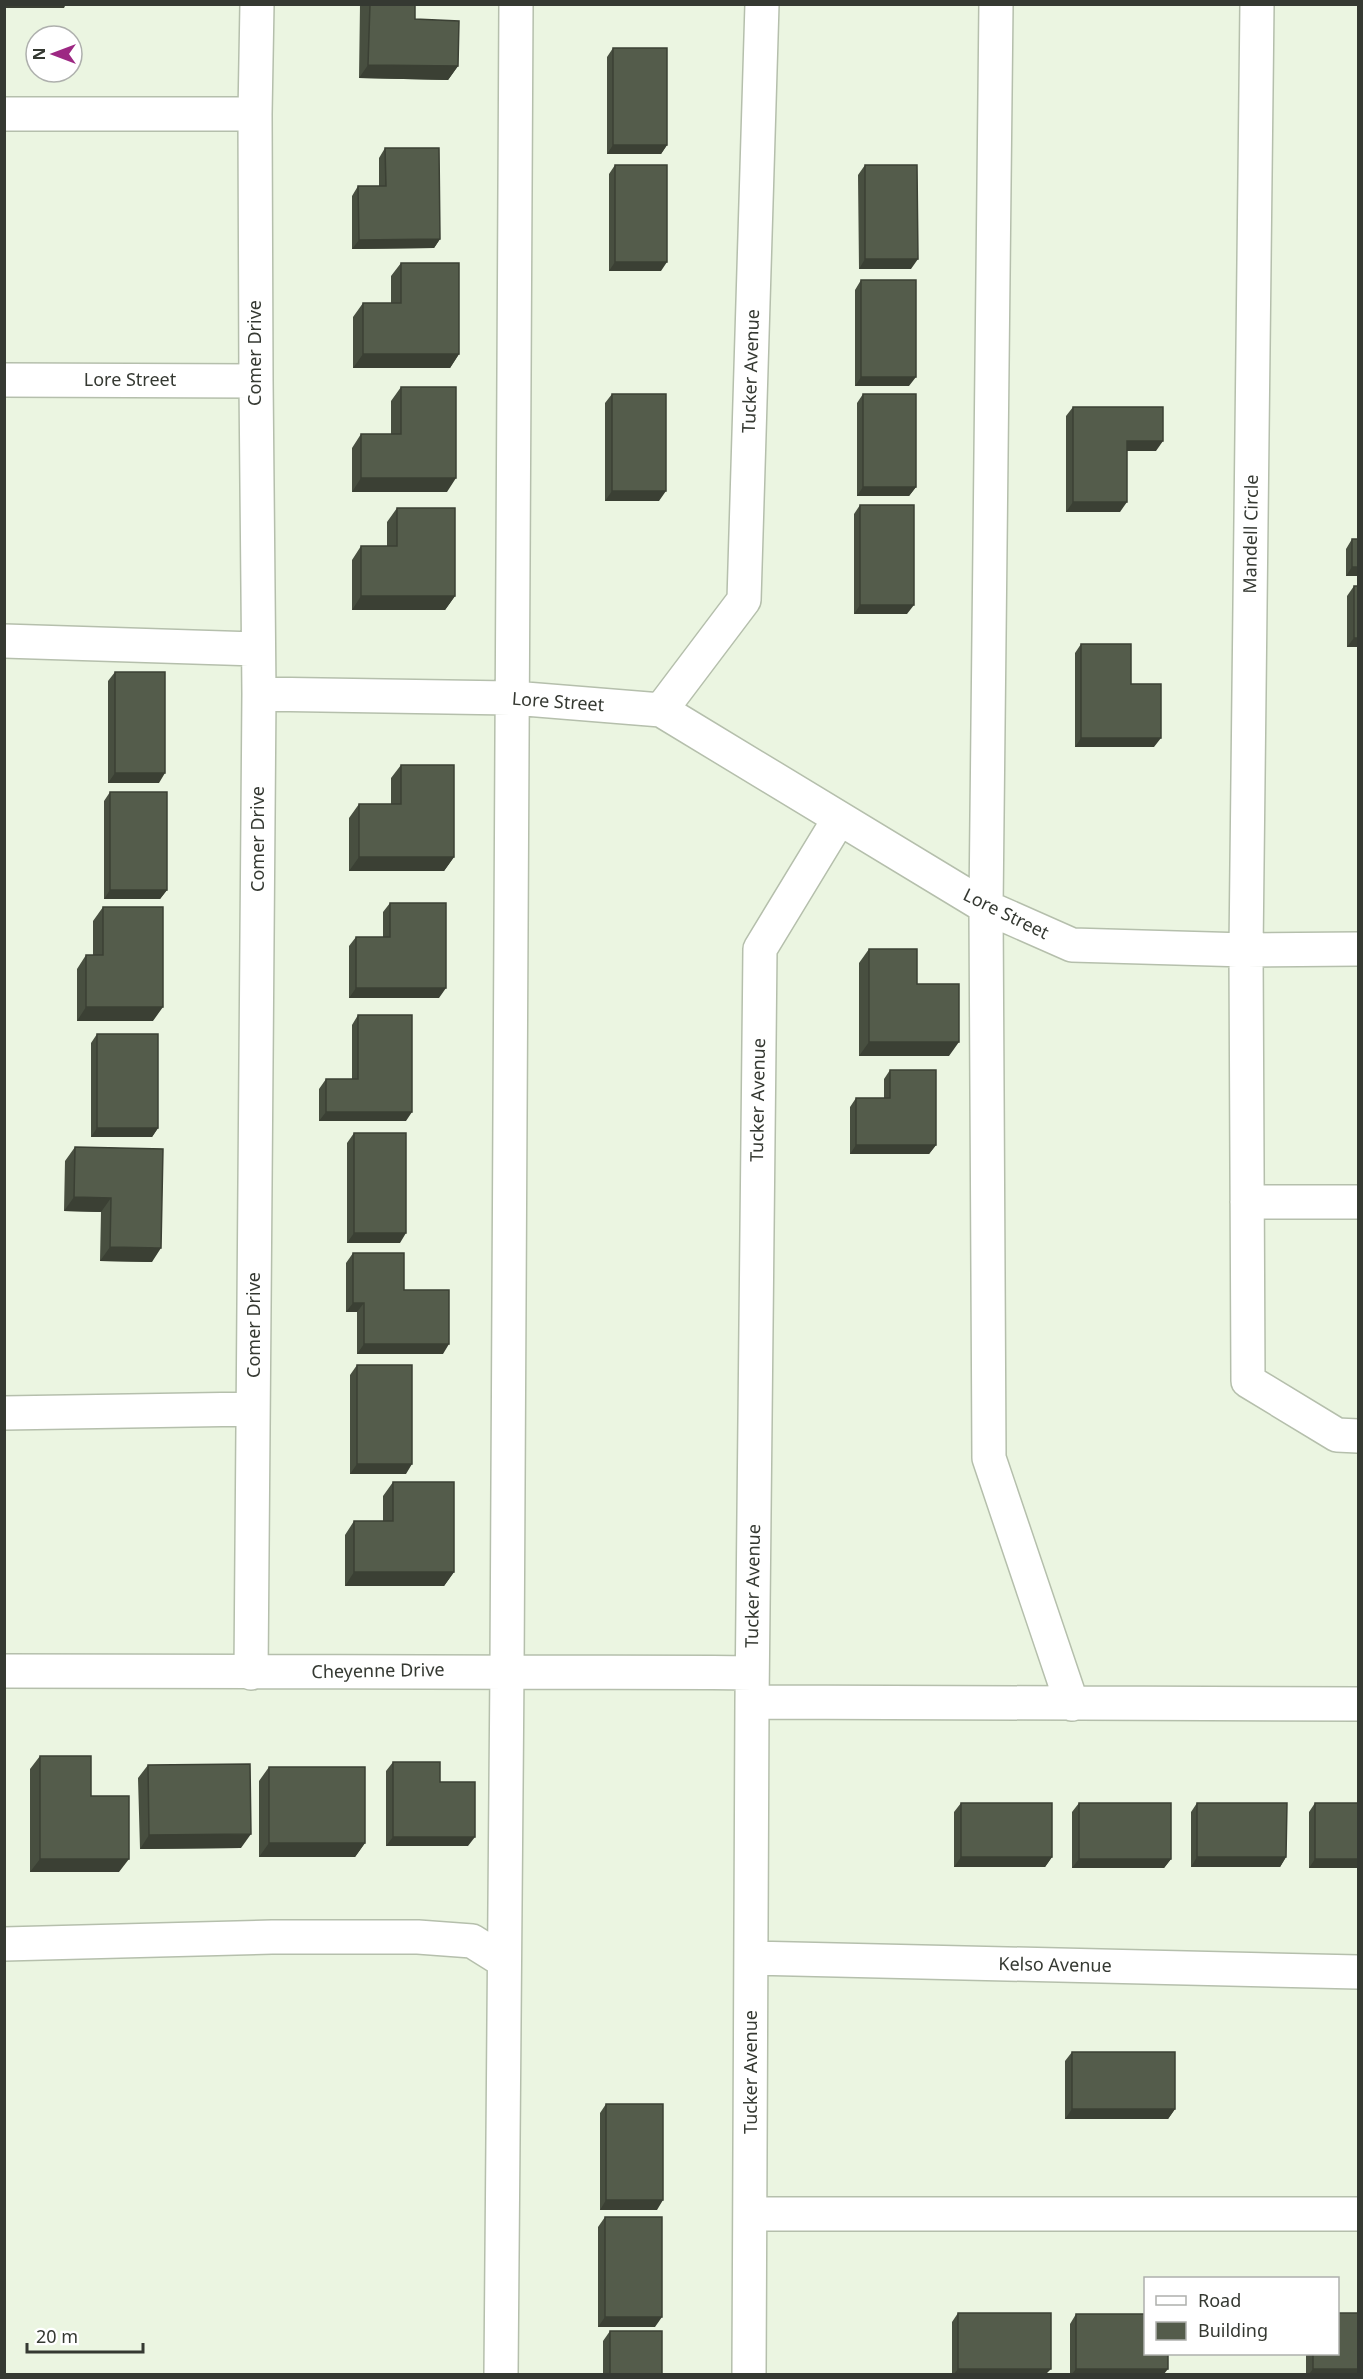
<svg xmlns="http://www.w3.org/2000/svg" width="1363" height="2379" font-family="'Noto Sans',sans-serif">
	<style>
		.lines { fill: none; stroke-linecap: round; stroke-linejoin: round }
		.minor-casing { stroke: #b5bfac; stroke-width: 36 }
		.minor { stroke: #fff; stroke-width: 33 }
		.wall { fill: #484f40 }
		.shaded-wall { fill: #3b4034 }
		.building { fill: #545c4b; stroke: #3b4034; stroke-width: 1.5 }
		.labels { text-anchor: middle; stroke-width: 6; stroke-linejoin: round; paint-order: stroke }
		.street-label { font-size: 18px; fill: #353932; stroke: #fff }
	</style>
	<rect width="100%" height="100%" fill="#ebf5e1"/>
	<g class="lines">
		<defs>
			<path id="minor" d="M996 4 986 907 989 1458 1072 1704
				M1257 4 1246 950 1248 1381 1337 1435 1358 1436
				M4 114H255
				M4 380 256 381
				M4 641 257 649
				M259 694 513 698 661 710 986 907 1072 945 1246 950 1358 949
				M661 710 744 600 762 4
				M1247 1202H1358
				M4 1413 253 1409
				M4 1671C254 1673 503 1670 752 1673
				M251 1673 259 694 256 381 255 114 257 4
				M752 1702 1358 1704
				M4 1944 272 1937H418L472 1941 504 1961
				M752 1958 1358 1972
				M750 2214H1358
				M501 2374 507 1670 516 4
				M749 2374 752 1702 760 949 839 819"/>
		</defs>
		<use href="#minor" class="minor-casing"/>
		<use href="#minor" class="minor"/>
	</g>
	<path class="wall" d="M360 4H415V19L458 66 448 80 359 78Z
		M613 48 667 145 661 154H607V57Z
		M385 148 440 239 434 248 352 249V196L358 186H379V158Z
		M615 165 661 271H609V174Z
		M865 165 911 269H859L858 175Z
		M401 263 459 354 450 368H353V317L363 303H391V276Z
		M861 280 909 386H855V290Z
		M401 387 447 492H352V448L361 434H391V401Z
		M612 394 659 501H605V403Z
		M863 394 916 487 909 496H857V403Z
		M1073 407 1156 451H1127L1120 512H1066V416Z
		M860 505 907 614H854V514Z
		M397 508 455 596 445 610H352V560L361 546H387V522Z
		M1352 539 1359 576H1346V549Z
		M1354 586H1359V647H1347V596Z
		M1081 644 1131 684 1154 747H1075V653Z
		M115 672 159 783H108V681Z
		M401 765 454 857 444 871H349V818L359 804H391V778Z
		M110 792 167 890 160 899H104V801Z
		M390 903 439 998H349V946L356 937H383V912Z
		M103 907 153 1021H77V969L86 955H93V921Z
		M869 949 917 984 949 1056H859V963Z
		M358 1015 406 1121H319V1089L326 1079H352V1025Z
		M97 1034 158 1128 152 1137H91V1043Z
		M890 1070 936 1145 929 1154H850V1107L856 1098H884V1079Z
		M354 1133 400 1243H347V1143Z
		M75 1147 163 1149 152 1262 100 1261 101 1212 64 1211 65 1161Z
		M353 1253 404 1290 443 1354H357V1312H346V1263Z
		M357 1365 406 1474H350V1375Z
		M393 1482 454 1572 444 1586H345V1535L354 1521H383V1496Z
		M40 1756 91 1796 119 1872H30V1769Z
		M393 1762 440 1782 468 1846H386V1771Z
		M148 1765 241 1848 140 1849 138 1778Z
		M269 1767 365 1843 355 1857H259V1781Z
		M961 1803 1052 1857 1045 1867H954V1812Z
		M1079 1803 1171 1859 1164 1868H1072V1812Z
		M1197 1803 1286 1857 1280 1867H1191V1812Z
		M1315 1803 1359 1868H1309V1812Z
		M1072 2052 1175 2109 1168 2119H1065V2061Z
		M606 2104 657 2210H600V2113Z
		M605 2217 655 2327H598V2227Z
		M958 2313 1046 2374H952V2322Z
		M1076 2314 1164 2374H1070V2324Z
		M610 2331 662 2374H603V2341Z
		M1306 2354H1338L1359 2374H1306Z"/>
	<path class="shaded-wall" d="M4 4H66L64 8H4Z
		M368 65 458 66 448 80 359 78Z
		M613 145H667L661 154H607Z
		M440 239 434 248 352 249 359 240Z
		M865 259H918L911 269H859Z
		M615 262H667L661 271H609Z
		M363 354H459L450 368H353Z
		M861 377H916L909 386H855Z
		M1127 441H1163L1156 451H1120Z
		M361 478H456L447 492H352Z
		M863 487H916L909 496H857Z
		M612 491H666L659 501H605Z
		M1073 502H1127L1120 512H1066Z
		M1352 567H1359V576H1346Z
		M361 596H455L445 610H352Z
		M860 605H914L907 614H854Z
		M1354 638H1359V647H1347Z
		M1081 738H1161L1154 747H1075Z
		M115 773H165L159 783H108Z
		M359 857H454L444 871H349Z
		M110 890H167L160 899H104Z
		M356 988H446L439 998H349Z
		M86 1007H163L153 1021H77Z
		M869 1042H959L949 1056H859Z
		M326 1112H412L406 1121H319Z
		M97 1128H158L152 1137H91Z
		M856 1145H936L929 1154H850Z
		M74 1197 111 1198 101 1212 64 1211Z
		M354 1233H406L400 1243H347Z
		M110 1247 161 1248 152 1262 100 1261Z
		M353 1303H364L357 1312H346Z
		M364 1344H449L443 1354H357Z
		M357 1464H412L406 1474H350Z
		M354 1572H454L444 1586H345Z
		M251 1834 241 1848 140 1849 149 1835Z
		M393 1837H475L468 1846H386Z
		M269 1843H365L355 1857H259Z
		M961 1857H1052L1045 1867H954Z
		M1197 1857H1286L1280 1867H1191Z
		M40 1859H129L119 1872H30Z
		M1079 1859H1171L1164 1868H1072Z
		M1315 1859H1359V1868H1309Z
		M1072 2109H1175L1168 2119H1065Z
		M606 2200H663L657 2210H600Z
		M605 2317H662L655 2327H598Z
		M958 2369H1051L1046 2374H954Z
		M1076 2369H1168L1164 2374H1072Z
		M1313 2369H1359V2374H1309Z"/>
	<path class="building" d="M370 4H415V19L459 21 458 66 368 65Z
		M613 48H667V145H613Z
		M385 148H439L440 239 359 240 358 186H386Z
		M615 165H667V262H615Z
		M865 165H917L918 259H865Z
		M401 263H459V354H363V303H401Z
		M861 280H916V377H861Z
		M401 387H456V478H361V434H401Z
		M612 394H666V491H612Z
		M863 394H916V487H863Z
		M1073 407H1163V441H1127V502H1073Z
		M860 505H914V605H860Z
		M397 508H455V596H361V546H397Z
		M1352 539H1359V567H1352Z
		M1354 586H1359V638H1354Z
		M1081 644H1131V684H1161V738H1081Z
		M115 672H165V773H115Z
		M401 765H454V857H359V804H401Z
		M110 792H167V890H110Z
		M390 903H446V988H356V937H390Z
		M103 907H163V1007H86V955H103Z
		M869 949H917V984H959V1042H869Z
		M358 1015H412V1112H326V1079H358Z
		M97 1034H158V1128H97Z
		M890 1070H936V1145H856V1098H890Z
		M354 1133H406V1233H354Z
		M75 1147 163 1149 161 1248 110 1247 111 1198 74 1197Z
		M353 1253H404V1290H449V1344H364V1303H353Z
		M357 1365H412V1464H357Z
		M393 1482H454V1572H354V1521H393Z
		M40 1756H91V1796H129V1859H40Z
		M393 1762H440V1782H475V1837H393Z
		M250 1764 251 1834 149 1835 148 1765Z
		M269 1767H365V1843H269Z
		M961 1803H1052V1857H961Z
		M1079 1803H1171V1859H1079Z
		M1197 1803H1287L1286 1857H1197Z
		M1315 1803H1359V1859H1315Z
		M1072 2052H1175V2109H1072Z
		M606 2104H663V2200H606Z
		M605 2217H662V2317H605Z
		M958 2313H1051V2369H958Z
		M1338 2313H1359V2369H1313V2354H1338Z
		M1076 2314H1146V2354H1168V2369H1076Z
		M610 2331H662V2374H610Z"/>
	<g class="labels">
		<g class="street-label">
			<text transform="translate(255 353) rotate(-90)" y="6">Comer Drive</text>
			<text transform="translate(751 371) rotate(-88)" y="6">Tucker Avenue</text>
			<text x="130" y="386">Lore Street</text>
			<text transform="translate(1251 534) rotate(-89)" y="6">Mandell Circle</text>
			<text transform="translate(558 702) rotate(4)" y="6">Lore Street</text>
			<text transform="translate(258 839) rotate(-90)" y="6">Comer Drive</text>
			<text transform="translate(1006 914) rotate(26)" y="6">Lore Street</text>
			<text transform="translate(758 1100) rotate(-89)" y="6">Tucker Avenue</text>
			<text transform="translate(254 1325) rotate(-90)" y="6">Comer Drive</text>
			<text transform="translate(753 1586) rotate(-89)" y="6">Tucker Avenue</text>
			<text transform="translate(378 1671) rotate(-1)" y="6">Cheyenne Drive</text>
			<text transform="translate(1055 1965) rotate(1)" y="6">Kelso Avenue</text>
			<text transform="translate(751 2072) rotate(-90)" y="6">Tucker Avenue</text>
		</g>
	</g>
	<rect width="1363" height="2379" fill="none" stroke="#353932" stroke-width="12"/>
	<rect x="1144" y="2277" width="195" height="78" fill="#ffffff" stroke="#aeb0ad" stroke-width="1.5"/>
	<rect x="1156" y="2296" width="30" height="9" fill="#ffffff" stroke="#aeb0ad" stroke-width="1.5"/>
	<text x="1198" y="2307" font-size="18" fill="#353932">Road</text>
	<rect x="1156" y="2322" width="30" height="18" fill="#545c4b" stroke="#aeb0ad" stroke-width="1.5"/>
	<text x="1198" y="2337" font-size="18" fill="#353932">Building</text>
	<g transform="translate(54 54) rotate(270)"><circle r="28" fill="#ffffff" stroke="#aeb0ad" stroke-width="1.5"/>
	<path d="M0-4.5L10 22L0 15L-10 22Z" fill="#9d2883"/>
	<text y="-9" font-size="16" font-weight="bold" text-anchor="middle" fill="#353932">N</text>
	</g>
	<path d="M27 2343v9h116v-9" fill="none" stroke="#353932" stroke-width="3"/>
	<text x="36" y="2343" font-size="18" fill="#353932" stroke="#ffffff" stroke-width="4.5" paint-order="stroke">20 m</text>
</svg>
